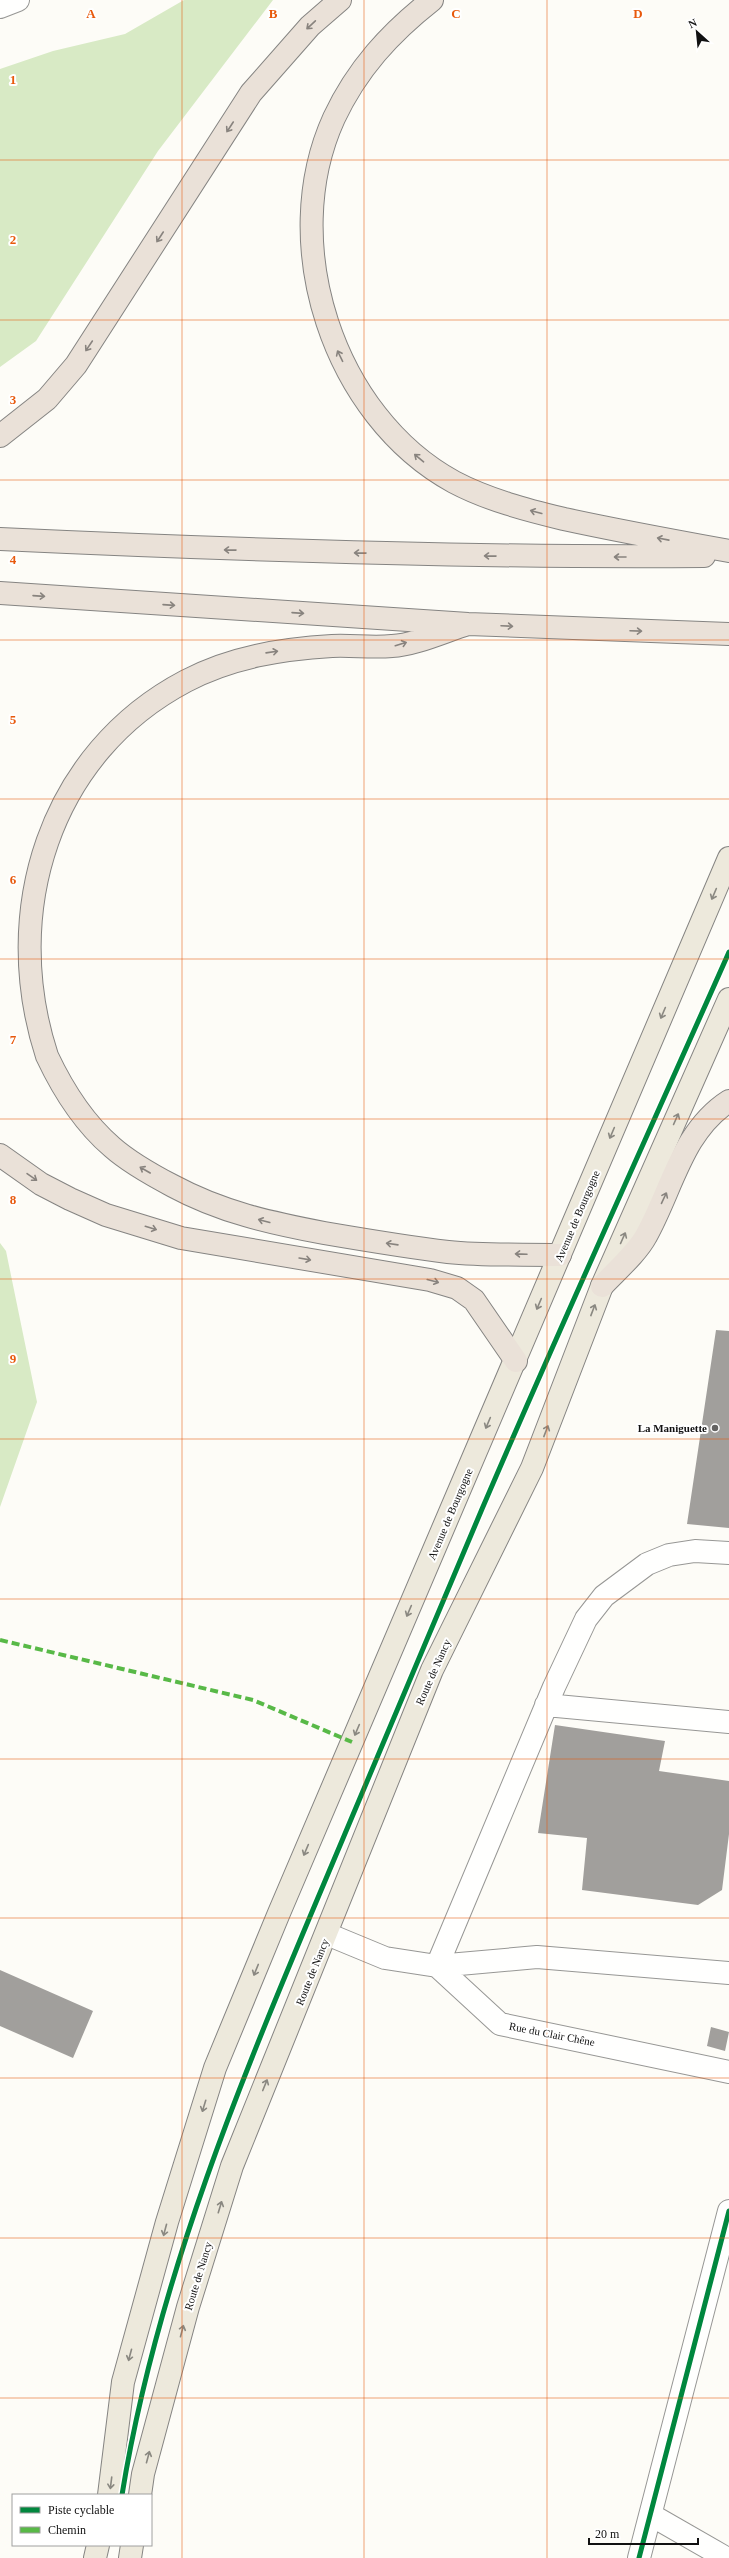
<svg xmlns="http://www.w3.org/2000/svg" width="729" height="2558" font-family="Georgia,serif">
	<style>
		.forest { fill: #d8eac5 }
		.building { fill: #a19f9c }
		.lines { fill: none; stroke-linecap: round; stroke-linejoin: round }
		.minor-casing { stroke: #979795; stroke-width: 24 }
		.major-casing { stroke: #858482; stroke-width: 24 }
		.highway-casing { stroke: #858482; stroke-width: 24 }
		.minor { stroke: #fffffe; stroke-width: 22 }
		.major { stroke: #ede9dc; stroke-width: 22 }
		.highway { stroke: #eae1d8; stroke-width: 22 }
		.quiet { stroke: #58b947; stroke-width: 4; stroke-dasharray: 8 4; stroke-linecap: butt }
		.cycleway-casing { stroke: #fff; stroke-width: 8 }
		.cycleway { stroke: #00873e; stroke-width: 5 }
		.oneway { stroke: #88837e }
		.oneway2 { stroke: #8a8881 }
		.grid { fill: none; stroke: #e8590c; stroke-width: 1; stroke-opacity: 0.55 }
		.poi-dot { fill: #646362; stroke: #fff; stroke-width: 1.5 }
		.labels { text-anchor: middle; stroke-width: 4; stroke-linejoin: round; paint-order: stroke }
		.street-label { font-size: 11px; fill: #111; stroke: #fff }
		.poi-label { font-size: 11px; font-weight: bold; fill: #111; stroke: #fff; text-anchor: end }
		.grid-label { font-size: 13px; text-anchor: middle; font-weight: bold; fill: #e8590c; stroke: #fff; stroke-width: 4; stroke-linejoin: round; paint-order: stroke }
	</style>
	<rect width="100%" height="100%" fill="#fdfcf7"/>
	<path class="forest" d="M184 0H273L158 151 36 341 0 367V69L53 51 125 34Z
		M0 1243 6 1251 37 1402 0 1507Z"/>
	<path class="building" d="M716 1330 729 1331V1528L687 1524Z
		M555 1725 665 1741 659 1771 729 1781V1834L722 1890 698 1905 582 1890 587 1838 538 1833Z
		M0 1970 93 2011 73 2058 0 2026Z
		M711 2027 729 2032 725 2051 707 2046Z"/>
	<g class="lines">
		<defs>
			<path id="minor" d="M0 7 18 0
				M546 1705 729 1722
				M327 1934 385 1958 437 1966 537 1957 729 1973
				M437 1966 554 1687 586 1619 604 1596 647 1564 669 1555 695 1551 729 1553
				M437 1966 500 2024 729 2072
				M651 2515 726 2558
				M639 2558 729 2211"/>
			<path id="major" d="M109 2495 123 2382 167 2222 215 2068 279 1913 729 858
				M140 2495 143 2474 188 2307 232 2166 432 1670 532 1468 602 1286 729 999
				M95 2558 98 2545
				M130 2558 132 2545"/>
			<path id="highway" d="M432 0C390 33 357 69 334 118 277 243 333 416 454 482 488 500 527 510 564 519 619 531 674 541 729 551
				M0 436 47 399 76 365 251 93 310 26 340 0
				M0 539C235 550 469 558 704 556
				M0 593 468 624 729 634
				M468 624C445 631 415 645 392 646 372 648 352 645 332 646 282 649 231 657 186 681 49 753 0 912 47 1056 63 1090 84 1123 112 1147 130 1163 152 1175 173 1186 221 1212 271 1223 324 1233 365 1240 406 1247 448 1252 485 1256 523 1254 560 1255
				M0 1155 41 1184 70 1199 106 1215 181 1238 430 1280 457 1288 474 1300 516 1361
				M602 1286C615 1272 637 1253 646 1236 672 1190 682 1131 729 1101"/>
		</defs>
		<use href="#minor" class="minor-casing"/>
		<use href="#major" class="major-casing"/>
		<use href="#highway" class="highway-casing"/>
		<use href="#minor" class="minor"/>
		<use href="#major" class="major"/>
		<use href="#highway" class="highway"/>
		<path class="quiet" d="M0 1640 253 1700 352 1742"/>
		<defs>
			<path id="cycleway" d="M122 2495C160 2259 260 2036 352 1817 396 1714 438 1611 482 1509 562 1322 647 1137 729 952
				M639 2558 729 2211"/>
		</defs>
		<use href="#cycleway" class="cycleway-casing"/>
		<use href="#cycleway" class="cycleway"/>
	</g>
	<defs><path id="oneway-shaft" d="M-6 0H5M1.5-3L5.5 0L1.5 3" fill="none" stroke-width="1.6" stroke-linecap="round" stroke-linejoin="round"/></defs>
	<g class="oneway">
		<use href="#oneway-shaft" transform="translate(311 25) rotate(137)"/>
		<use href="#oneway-shaft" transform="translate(230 127) rotate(123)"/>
		<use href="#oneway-shaft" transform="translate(160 237) rotate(123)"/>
		<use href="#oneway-shaft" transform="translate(89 346) rotate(124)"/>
		<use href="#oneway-shaft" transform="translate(340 356) rotate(-116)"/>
		<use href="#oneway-shaft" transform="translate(419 458) rotate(-140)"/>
		<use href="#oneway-shaft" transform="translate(536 512) rotate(-165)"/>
		<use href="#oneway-shaft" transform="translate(663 539) rotate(-169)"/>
		<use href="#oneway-shaft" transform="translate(230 550) rotate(-179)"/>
		<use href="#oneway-shaft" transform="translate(360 553) rotate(-179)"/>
		<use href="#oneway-shaft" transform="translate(490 556) rotate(-179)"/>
		<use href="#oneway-shaft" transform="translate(620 557) rotate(180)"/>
		<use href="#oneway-shaft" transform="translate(39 596) rotate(4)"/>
		<use href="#oneway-shaft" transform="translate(169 605) rotate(4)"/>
		<use href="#oneway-shaft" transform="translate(298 613) rotate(4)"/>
		<use href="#oneway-shaft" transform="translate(507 626) rotate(3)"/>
		<use href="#oneway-shaft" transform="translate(636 631) rotate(2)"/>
		<use href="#oneway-shaft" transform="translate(401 644) rotate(-17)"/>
		<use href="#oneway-shaft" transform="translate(272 652) rotate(-8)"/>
		<use href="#oneway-shaft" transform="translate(145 1170) rotate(-150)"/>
		<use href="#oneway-shaft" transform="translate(32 1177) rotate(35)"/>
		<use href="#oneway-shaft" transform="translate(664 1198) rotate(-65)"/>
		<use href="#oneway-shaft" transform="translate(264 1221) rotate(-165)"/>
		<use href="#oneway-shaft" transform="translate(151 1228) rotate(17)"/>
		<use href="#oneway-shaft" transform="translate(392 1244) rotate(-172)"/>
		<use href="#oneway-shaft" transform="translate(521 1254) rotate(-178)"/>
		<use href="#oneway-shaft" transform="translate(305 1259) rotate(10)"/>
		<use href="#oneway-shaft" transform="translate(433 1281) rotate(15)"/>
	</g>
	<g class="oneway2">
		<use href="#oneway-shaft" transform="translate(714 894) rotate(113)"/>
		<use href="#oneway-shaft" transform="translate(663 1013) rotate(113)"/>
		<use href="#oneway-shaft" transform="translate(676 1119) rotate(-66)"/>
		<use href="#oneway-shaft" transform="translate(612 1133) rotate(113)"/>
		<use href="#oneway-shaft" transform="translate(623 1238) rotate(-66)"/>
		<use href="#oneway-shaft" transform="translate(539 1304) rotate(113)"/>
		<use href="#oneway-shaft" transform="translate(593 1310) rotate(-69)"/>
		<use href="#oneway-shaft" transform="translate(488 1423) rotate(113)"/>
		<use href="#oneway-shaft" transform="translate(546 1431) rotate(-69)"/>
		<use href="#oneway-shaft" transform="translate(409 1611) rotate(113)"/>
		<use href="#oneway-shaft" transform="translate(357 1730) rotate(113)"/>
		<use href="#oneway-shaft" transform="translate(306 1850) rotate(113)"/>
		<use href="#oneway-shaft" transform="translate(256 1970) rotate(112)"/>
		<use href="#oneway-shaft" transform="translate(265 2085) rotate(-68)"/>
		<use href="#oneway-shaft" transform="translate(204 2106) rotate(107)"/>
		<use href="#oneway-shaft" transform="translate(220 2207) rotate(-73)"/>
		<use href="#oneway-shaft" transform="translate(165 2230) rotate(105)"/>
		<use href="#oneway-shaft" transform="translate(182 2331) rotate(-75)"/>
		<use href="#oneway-shaft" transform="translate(130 2355) rotate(105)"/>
		<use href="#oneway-shaft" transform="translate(148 2457) rotate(-75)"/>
		<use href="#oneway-shaft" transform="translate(111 2483) rotate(97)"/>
	</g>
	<path class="grid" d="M182 0V2558M364 0V2558M547 0V2558M0 160H729M0 320H729M0 480H729M0 640H729M0 799H729M0 959H729M0 1119H729M0 1279H729M0 1439H729M0 1599H729M0 1759H729M0 1918H729M0 2078H729M0 2238H729M0 2398H729"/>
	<circle class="poi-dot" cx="715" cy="1428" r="4"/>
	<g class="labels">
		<g class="street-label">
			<text transform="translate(577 1216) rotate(-67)" y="4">Avenue de Bourgogne</text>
			<text transform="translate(450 1514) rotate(-67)" y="4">Avenue de Bourgogne</text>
			<text transform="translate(433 1672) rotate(-66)" y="4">Route de Nancy</text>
			<text transform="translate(312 1972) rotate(-68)" y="4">Route de Nancy</text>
			<text transform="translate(552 2034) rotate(11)" y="4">Rue du Clair Chêne</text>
			<text transform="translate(198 2276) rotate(-73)" y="4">Route de Nancy</text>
		</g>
		<g class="poi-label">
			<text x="707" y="1432">La Maniguette</text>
		</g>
	</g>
	<g class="grid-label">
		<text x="91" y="18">A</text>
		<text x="273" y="18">B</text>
		<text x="456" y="18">C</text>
		<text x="638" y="18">D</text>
		<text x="13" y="84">1</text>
		<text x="13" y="244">2</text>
		<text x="13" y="404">3</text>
		<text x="13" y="564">4</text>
		<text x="13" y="724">5</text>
		<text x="13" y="884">6</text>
		<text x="13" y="1044">7</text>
		<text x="13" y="1204">8</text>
		<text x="13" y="1363">9</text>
	</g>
	<rect x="12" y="2494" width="140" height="52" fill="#ffffff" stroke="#a0a0a0"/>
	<rect x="20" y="2507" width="20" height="6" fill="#00873e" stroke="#a0a0a0"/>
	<text x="48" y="2514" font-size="12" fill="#111111">Piste cyclable</text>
	<rect x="20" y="2527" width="20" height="6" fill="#58b947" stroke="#a0a0a0"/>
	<text x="48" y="2534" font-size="12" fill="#111111">Chemin</text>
	<g transform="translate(697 32) rotate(333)" stroke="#ffffff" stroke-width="3" paint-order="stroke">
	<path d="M0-3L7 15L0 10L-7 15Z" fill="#111111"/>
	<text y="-6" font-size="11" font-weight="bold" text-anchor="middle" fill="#111111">N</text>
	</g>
	<path d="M589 2538v6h109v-6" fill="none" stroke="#111111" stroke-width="2"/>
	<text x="595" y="2538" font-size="12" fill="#111111" stroke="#ffffff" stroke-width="3" paint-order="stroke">20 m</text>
</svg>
